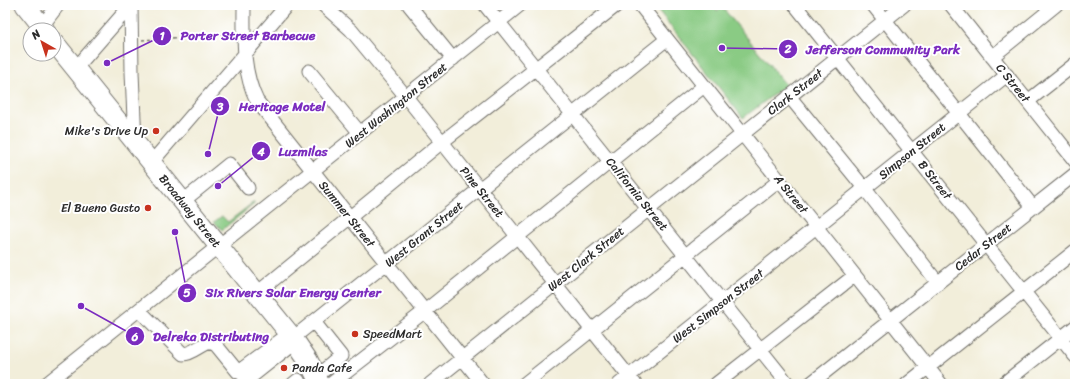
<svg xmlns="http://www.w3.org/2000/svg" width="1080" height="389" font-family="Sriracha,sans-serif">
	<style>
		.green { fill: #8acb84; stroke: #5a7b58 }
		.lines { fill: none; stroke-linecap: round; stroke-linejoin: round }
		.minor-casing { stroke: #716f68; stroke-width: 15 }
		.highway-casing { stroke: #716f68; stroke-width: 21 }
		.path { stroke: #716f68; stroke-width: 1.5; stroke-dasharray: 3 3; stroke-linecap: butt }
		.minor { stroke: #fff; stroke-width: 13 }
		.highway { stroke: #fff; stroke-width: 19 }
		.poi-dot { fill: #c8321e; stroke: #fff; stroke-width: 1.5 }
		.labels { text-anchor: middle; stroke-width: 4; stroke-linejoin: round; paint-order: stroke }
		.street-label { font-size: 12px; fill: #2b2b2b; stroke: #fff }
		.poi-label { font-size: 12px; fill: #2b2b2b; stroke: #fff; text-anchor: end }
		.leader { fill: none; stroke: #7b2cbf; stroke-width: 1.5 }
		.callout-dot { fill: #7b2cbf; stroke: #fff; stroke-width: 1.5 }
		.mark-label { font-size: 12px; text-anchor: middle; font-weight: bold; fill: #fff }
		.callout-label { font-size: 13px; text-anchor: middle; font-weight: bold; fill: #7b2cbf; stroke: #fff; stroke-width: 4; stroke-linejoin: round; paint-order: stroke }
	</style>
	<rect width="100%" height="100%" fill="#fff"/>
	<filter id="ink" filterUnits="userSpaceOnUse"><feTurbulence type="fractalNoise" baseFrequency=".025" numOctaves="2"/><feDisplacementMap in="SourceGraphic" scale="8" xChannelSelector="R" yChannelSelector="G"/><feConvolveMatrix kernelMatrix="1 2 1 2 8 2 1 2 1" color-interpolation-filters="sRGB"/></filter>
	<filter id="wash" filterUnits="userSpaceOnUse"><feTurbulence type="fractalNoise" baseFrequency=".012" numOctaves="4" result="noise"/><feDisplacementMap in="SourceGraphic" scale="16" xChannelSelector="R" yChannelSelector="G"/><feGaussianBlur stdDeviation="0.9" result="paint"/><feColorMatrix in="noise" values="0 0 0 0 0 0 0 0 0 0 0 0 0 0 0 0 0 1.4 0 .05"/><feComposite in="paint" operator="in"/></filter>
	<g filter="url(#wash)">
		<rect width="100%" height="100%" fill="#f2eeda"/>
		<path class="green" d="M654 5H712L717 11 722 7 786 85 743 118Z
			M254 202 255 203 222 230 214 222 222 216 228 222Z"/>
	</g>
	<g filter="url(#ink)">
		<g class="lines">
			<defs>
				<path id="minor" d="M131 5 132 72 135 143
					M244 5C244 38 242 71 257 101L483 384
					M323 5 351 30 399 88 635 384
					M409 5 453 59
					M485 5 788 384
					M640 5 941 384
					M795 5 1075 356
					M873 5 1033 207
					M951 5 1075 161
					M42 26 58 5
					M992 57 1056 5
					M76 68 131 5
					M309 71 360 133
					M789 96 865 189 938 283
					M1028 101 1075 64
					M151 163 287 5
					M182 202 229 164 248 188
					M256 294 442 142 617 5
					M139 310 183 354C193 354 200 345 210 342L216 345 238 372 289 334
					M314 322 341 356 317 376
					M293 338 667 39
					M46 384 520 5
					M242 384 295 342
					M293 384 298 380 300 384
					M331 384 425 311 704 86
					M430 384 904 5
					M524 384 780 180
					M619 384 1007 75
					M716 384 854 276
					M810 384 1075 174
					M907 384 1075 251
					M1003 384 1075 327"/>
				<path id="highway" d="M25 5 45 30
					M54 42 293 338 308 360 320 384"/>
			</defs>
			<use href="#minor" class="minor-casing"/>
			<use href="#highway" class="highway-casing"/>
			<path class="path" d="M142 40 233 34"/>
			<use href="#minor" class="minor"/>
			<use href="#highway" class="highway"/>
		</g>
	</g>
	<g class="poi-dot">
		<circle cx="156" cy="131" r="4"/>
		<circle cx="148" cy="208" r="4"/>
		<circle cx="355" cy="334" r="4"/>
		<circle cx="284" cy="368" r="4"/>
	</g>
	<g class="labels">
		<g class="street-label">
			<text transform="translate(1013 83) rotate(51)" y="4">C Street</text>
			<text transform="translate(795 92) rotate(-38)" y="4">Clark Street</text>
			<text transform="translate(396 105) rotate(-39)" y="4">West Washington Street</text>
			<text transform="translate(912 151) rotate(-39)" y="4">Simpson Street</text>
			<text transform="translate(935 180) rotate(52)" y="4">B Street</text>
			<text transform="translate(482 192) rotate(51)" y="4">Pine Street</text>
			<text transform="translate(637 194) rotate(51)" y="4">California Street</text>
			<text transform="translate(791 194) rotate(51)" y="4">A Street</text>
			<text transform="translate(190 211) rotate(51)" y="4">Broadway Street</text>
			<text transform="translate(347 214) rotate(51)" y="4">Summer Street</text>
			<text transform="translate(424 234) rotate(-39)" y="4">West Grant Street</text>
			<text transform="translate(983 247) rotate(-38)" y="4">Cedar Street</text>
			<text transform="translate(586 259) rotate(-39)" y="4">West Clark Street</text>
			<text transform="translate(718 306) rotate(-38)" y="4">West Simpson Street</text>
		</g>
		<g class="poi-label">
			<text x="148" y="135">Mike's Drive Up</text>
			<text x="140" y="212">El Bueno Gusto</text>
			<text x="363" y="338" text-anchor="start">SpeedMart</text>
			<text x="292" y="372" text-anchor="start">Panda Cafe</text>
		</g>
	</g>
	<path class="leader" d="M107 63L162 36M722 48L788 49M208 154L220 106M218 186L261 151M175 232L187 293M81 306L135 336"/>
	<g class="callout-dot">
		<circle cx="107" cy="63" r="4"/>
		<circle cx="722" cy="48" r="4"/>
		<circle cx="208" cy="154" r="4"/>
		<circle cx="218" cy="186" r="4"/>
		<circle cx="175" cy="232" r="4"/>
		<circle cx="81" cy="306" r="4"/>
		<circle cx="162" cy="36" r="10"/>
		<circle cx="788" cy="49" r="10"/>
		<circle cx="220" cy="106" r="10"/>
		<circle cx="261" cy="151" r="10"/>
		<circle cx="187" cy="293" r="10"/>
		<circle cx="135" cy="336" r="10"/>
	</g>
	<g class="mark-label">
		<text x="162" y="40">1</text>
		<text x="788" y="53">2</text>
		<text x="220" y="111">3</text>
		<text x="261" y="156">4</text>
		<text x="187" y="297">5</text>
		<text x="135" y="341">6</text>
	</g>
	<g class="callout-label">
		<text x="248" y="40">Porter Street Barbecue</text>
		<text x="883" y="54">Jefferson Community Park</text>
		<text x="282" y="111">Heritage Motel</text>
		<text x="303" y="156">Luzmilas</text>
		<text x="293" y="297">Six Rivers Solar Energy Center</text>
		<text x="211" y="341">Delreka Distributing</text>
	</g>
	<rect width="1080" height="389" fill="none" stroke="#fff" stroke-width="20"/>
	<g transform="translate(42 42) rotate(321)"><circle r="19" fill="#ffffff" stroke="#aaaaaa"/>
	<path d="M0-3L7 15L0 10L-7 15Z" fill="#c8321e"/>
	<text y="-6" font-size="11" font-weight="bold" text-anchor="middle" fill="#2b2b2b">N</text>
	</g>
</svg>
